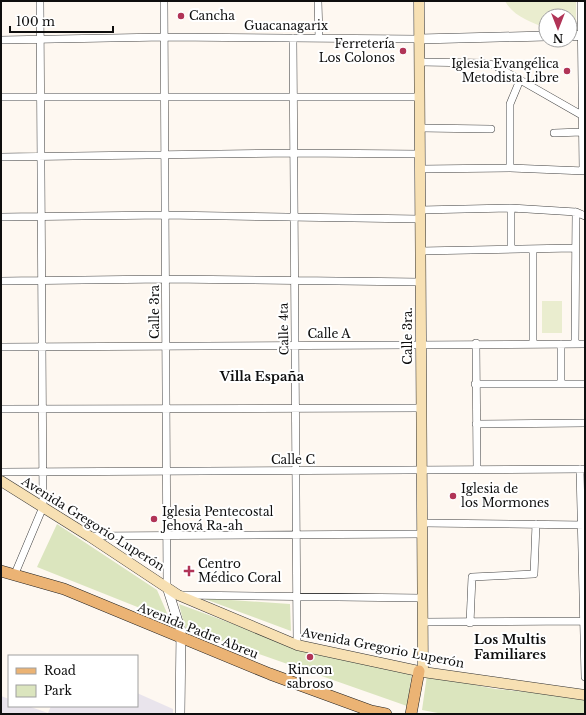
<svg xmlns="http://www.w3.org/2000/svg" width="586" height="715" font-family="'Libre Baskerville',serif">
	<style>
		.industrial { fill: #e9e4ec }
		.green { fill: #dbe5be }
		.pitch { fill: #eaedcf }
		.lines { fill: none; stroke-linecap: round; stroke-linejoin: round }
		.minor-casing { stroke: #414141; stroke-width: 8 }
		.tertiary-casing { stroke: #414141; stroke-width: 10 }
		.secondary-casing { stroke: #303030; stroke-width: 11 }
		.primary-casing { stroke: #1f1f1f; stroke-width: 12 }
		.minor { stroke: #fff; stroke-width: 7 }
		.tertiary { stroke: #fff; stroke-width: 9 }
		.secondary { stroke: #f7e0b3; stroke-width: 10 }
		.primary { stroke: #ebb374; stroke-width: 11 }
		.poi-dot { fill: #b13457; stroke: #fff; stroke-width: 1.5 }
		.labels { text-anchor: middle; stroke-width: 4; stroke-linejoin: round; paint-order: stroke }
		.poi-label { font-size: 12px; fill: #0e0e0e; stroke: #fff; text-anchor: start }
		.street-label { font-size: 12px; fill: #0e0e0e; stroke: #fff }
		.neighbourhood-label { font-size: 13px; font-weight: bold; fill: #0e0e0e; stroke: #fff }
	</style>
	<rect width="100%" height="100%" fill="#fef8f1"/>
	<path class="industrial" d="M137 693 173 709V714H1V696L9 699V706H28L48 713 51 706H137Z"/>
	<path class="green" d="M57 524 157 590 170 620 37 567Z
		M202 598 290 604 291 631Z
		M179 604 301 649 412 672 407 706 185 628Z
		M427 675 495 689 585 697V714H443L422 710Z"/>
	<path class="pitch" d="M505 1H576V30L570 31V16H546V28C531 22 513 16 505 1Z
		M542 301H562V333H542Z"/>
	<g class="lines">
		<defs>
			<path id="minor" d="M164 1 167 587
				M318 1 319 38
				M581 1 583 171
				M293 38 297 645
				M1 40 165 37 419 39
				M419 62 482 63 494 65 585 117
				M1 97H420
				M420 128 491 129
				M554 133 582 132
				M1 157 294 153 420 154
				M510 168V104L520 80
				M420 169 510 168 585 171
				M511 208V249
				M420 210 511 208 576 212 575 344
				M576 212 585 216
				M1 217 165 215 420 219
				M420 251 575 248
				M1 281 166 279 421 282
				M476 343 477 470
				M533 344V249
				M561 344V384
				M1 347 585 344
				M475 384H585
				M1 409 421 408
				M476 424 585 423
				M580 469 585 677
				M1 472 585 469
				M422 523 585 525
				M90 536 422 534
				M14 576 43 507 40 1
				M182 595 422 598
				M422 622 585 621
				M470 623 472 577 534 574 536 524"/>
			<path id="tertiary" d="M570 36 585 35
				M419 39 546 36
				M167 587 181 631 180 714"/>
			<path id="secondary" d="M419 1 423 672
				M1 481 89 536 178 595 297 645 423 672 585 695"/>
			<path id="primary" d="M1 571 64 589 270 674 371 711 386 714
				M411 714 419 671"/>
		</defs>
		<use href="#minor" class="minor-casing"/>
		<use href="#tertiary" class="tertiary-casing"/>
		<use href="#secondary" class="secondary-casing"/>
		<use href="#primary" class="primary-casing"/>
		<use href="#minor" class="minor"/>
		<use href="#tertiary" class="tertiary"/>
		<use href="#secondary" class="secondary"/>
		<use href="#primary" class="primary"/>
	</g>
	<g class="poi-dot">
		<circle cx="181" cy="16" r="4"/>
		<circle cx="403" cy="51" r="4"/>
		<circle cx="567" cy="71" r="4"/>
		<circle cx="453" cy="496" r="4"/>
		<circle cx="154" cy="519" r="4"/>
		<path d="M187 565h4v4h4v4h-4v4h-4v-4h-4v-4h4z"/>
		<circle cx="310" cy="657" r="4"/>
	</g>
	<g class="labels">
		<g class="poi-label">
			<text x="189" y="20">Cancha</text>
			<text x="395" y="48" text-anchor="end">Ferretería<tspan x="395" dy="14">Los Colonos</tspan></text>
			<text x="559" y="68" text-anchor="end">Iglesia Evangélica<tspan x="559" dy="14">Metodista Libre</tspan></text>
			<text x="461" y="493">Iglesia de<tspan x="461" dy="14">los Mormones</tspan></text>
			<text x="162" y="516">Iglesia Pentecostal<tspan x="162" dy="14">Jehová Ra-ah</tspan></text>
			<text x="198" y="568">Centro<tspan x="198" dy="14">Médico Coral</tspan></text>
			<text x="310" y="674" text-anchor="middle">Rincon<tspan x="310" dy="14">sabroso</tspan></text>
		</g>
		<g class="street-label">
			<text x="286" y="30">Guacanagarix</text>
			<text transform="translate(155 312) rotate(-90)" y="4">Calle 3ra</text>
			<text transform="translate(284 329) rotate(-91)" y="4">Calle 4ta</text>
			<text x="329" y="338">Calle A</text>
			<text transform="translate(408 336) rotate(-90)" y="4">Calle 3ra.</text>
			<text x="293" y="464">Calle C</text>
			<text transform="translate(93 524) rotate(32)" y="4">Avenida Gregorio Luperón</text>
			<text transform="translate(198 631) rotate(22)" y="4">Avenida Padre Abreu</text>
			<text transform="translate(383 648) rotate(11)" y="4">Avenida Gregorio Luperón</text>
		</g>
		<g class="neighbourhood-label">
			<text x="262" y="381">Villa España</text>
			<text x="510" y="644">Los Multis<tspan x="510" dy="15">Familiares</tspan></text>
		</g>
	</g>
	<rect width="586" height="715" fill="none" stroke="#0e0e0e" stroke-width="4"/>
	<rect x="8" y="655" width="130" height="52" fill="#ffffff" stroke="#9f9f9f"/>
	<rect x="16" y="668" width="20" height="6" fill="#ebb374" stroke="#9f9f9f"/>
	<text x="44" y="675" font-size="12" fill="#0e0e0e">Road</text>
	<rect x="16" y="685" width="20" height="12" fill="#dbe5be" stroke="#9f9f9f"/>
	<text x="44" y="695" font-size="12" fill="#0e0e0e">Park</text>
	<g transform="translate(558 28) rotate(180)"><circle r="19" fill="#ffffff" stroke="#9f9f9f"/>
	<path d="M0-3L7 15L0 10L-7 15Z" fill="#b13457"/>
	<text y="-6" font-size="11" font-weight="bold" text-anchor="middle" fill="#0e0e0e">N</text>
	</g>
	<path d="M10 26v6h103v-6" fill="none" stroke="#0e0e0e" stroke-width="2"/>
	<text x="16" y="26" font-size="12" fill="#0e0e0e" stroke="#ffffff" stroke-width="3" paint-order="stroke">100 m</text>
</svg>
